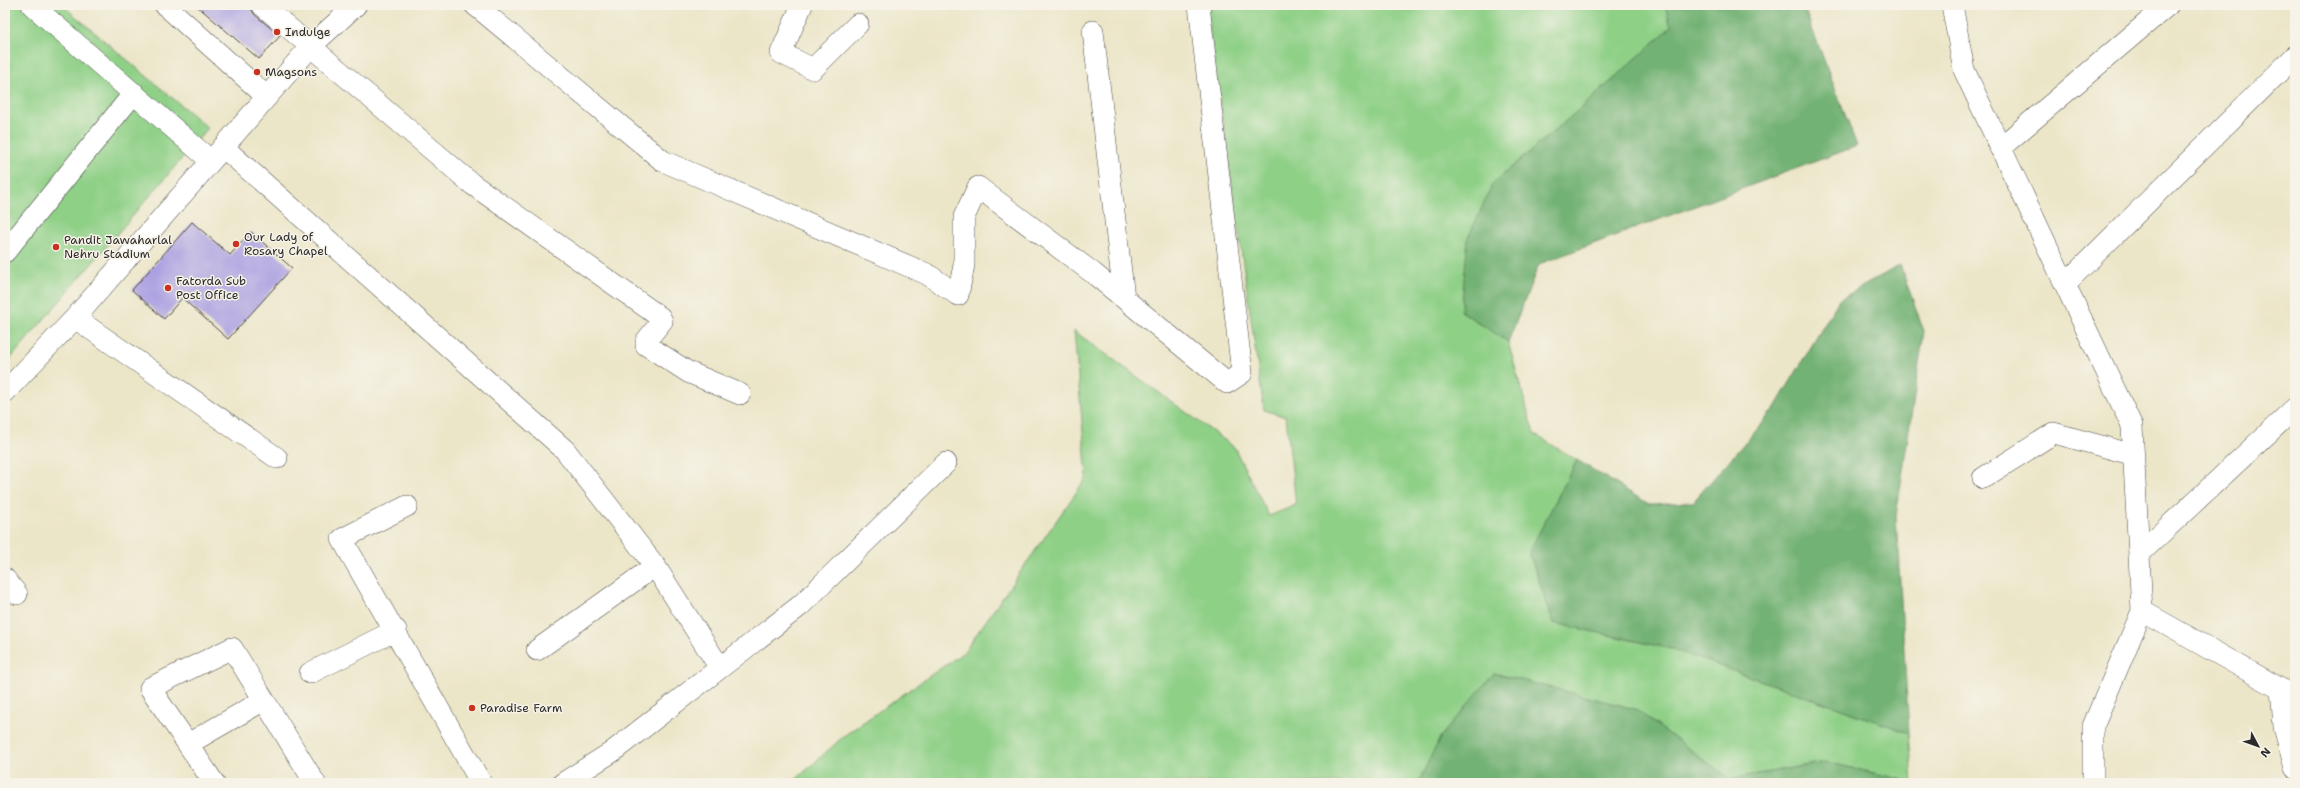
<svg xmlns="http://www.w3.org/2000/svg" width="2300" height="788" font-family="'Shantell Sans',sans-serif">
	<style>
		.green { fill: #8fd087; stroke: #5d7e59 }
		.forest { fill: #73b274; stroke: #4f6e50 }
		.building { fill: #a99ee1 }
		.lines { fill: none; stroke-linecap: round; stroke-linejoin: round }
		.minor-casing { stroke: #484743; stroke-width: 22 }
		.minor { stroke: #fff; stroke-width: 21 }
		.poi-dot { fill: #c8321e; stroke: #f7f3e8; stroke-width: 1.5 }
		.labels { text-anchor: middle; stroke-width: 3; stroke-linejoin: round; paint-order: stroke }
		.poi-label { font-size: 12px; fill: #2b2b2b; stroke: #f7f3e8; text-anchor: start }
	</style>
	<rect width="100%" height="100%" fill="#f7f3e8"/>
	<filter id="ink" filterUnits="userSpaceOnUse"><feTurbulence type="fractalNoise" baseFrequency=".025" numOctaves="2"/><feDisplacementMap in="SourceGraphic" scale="8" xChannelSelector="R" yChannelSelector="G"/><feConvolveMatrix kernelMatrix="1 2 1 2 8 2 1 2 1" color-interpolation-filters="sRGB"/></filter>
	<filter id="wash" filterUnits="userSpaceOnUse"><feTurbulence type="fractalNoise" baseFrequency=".012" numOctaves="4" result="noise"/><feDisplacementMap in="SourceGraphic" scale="16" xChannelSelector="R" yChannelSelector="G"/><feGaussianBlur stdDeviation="0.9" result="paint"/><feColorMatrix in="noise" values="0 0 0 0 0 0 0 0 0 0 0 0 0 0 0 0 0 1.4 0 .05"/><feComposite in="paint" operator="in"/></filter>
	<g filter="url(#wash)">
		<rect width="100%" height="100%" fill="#ece6c9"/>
		<path class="green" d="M5 5H62L208 128 5 365Z
			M1206 5H1665L1671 27 1588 102 1461 311 1508 342 1534 434 1577 460 1529 553 1554 623 1672 649 1909 733 1913 782 1826 762 1730 779 1635 709 1441 736 1418 783H792L845 735 964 652 1087 477 1074 331 1234 447 1269 516 1296 505 1286 417 1264 410Z"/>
		<path class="forest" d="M1665 5H1803L1857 146 1539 264 1508 342 1461 311 1468 238 1493 183 1588 102 1671 27Z
			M1900 265 1924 331 1896 516 1909 733 1672 649 1554 623 1529 552 1577 460 1649 504 1693 502 1774 409 1839 300Z
			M1494 673 1635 709 1730 779 1826 762 1913 782 1418 783 1441 736Z"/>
		<g id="blocks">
			<path class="building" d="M196 5H249L254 14 280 36 259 59Z
				M192 222 230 255 251 232 292 268 228 339 182 298 164 319 132 290Z"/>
		</g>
	</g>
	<g filter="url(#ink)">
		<use href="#blocks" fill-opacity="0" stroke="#484743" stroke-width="1"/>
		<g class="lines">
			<defs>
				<path id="minor" d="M32 5 211 161
					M165 5 267 97
					M262 5 472 184 660 317 662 321 646 341V345L688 372 740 394
					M475 5 663 161 927 274 958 295 964 265V217L978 187 1093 273 1227 383 1242 373 1199 5
					M802 5 781 53 813 69 858 24
					M1952 5 1964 70 2132 426 2142 611 2093 726V783
					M1093 31 1124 298
					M223 147 565 450 655 566 720 668
					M2000 148 2168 5
					M5 252 134 93
					M2065 284 2295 56
					M75 318 277 458
					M5 392 75 318 311 46 356 5
					M1983 478 2054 433 2134 455
					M407 506 342 539 481 783
					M2139 554 2295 408
					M5 579 17 594
					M2142 611 2295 697
					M537 650 655 566
					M310 673 396 630
					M2281 689 2284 727 2295 768
					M188 744 264 700
					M214 783 150 688 232 648 315 783
					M563 783 612 752 801 605 946 463"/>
			</defs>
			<use href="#minor" class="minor-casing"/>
			<use href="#minor" class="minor"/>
		</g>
	</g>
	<g class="poi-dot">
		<circle cx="277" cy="32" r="4"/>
		<circle cx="257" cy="72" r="4"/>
		<circle cx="236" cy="244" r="4"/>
		<circle cx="56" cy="247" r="4"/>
		<circle cx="168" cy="288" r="4"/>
		<circle cx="472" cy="708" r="4"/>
	</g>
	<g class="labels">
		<g class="poi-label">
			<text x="285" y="36">Indulge</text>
			<text x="265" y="76">Magsons</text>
			<text x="244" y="241">Our Lady of<tspan x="244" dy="14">Rosary Chapel</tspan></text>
			<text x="64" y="244">Pandit Jawaharlal<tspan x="64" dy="14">Nehru Stadium</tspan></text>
			<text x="176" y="285">Fatorda Sub<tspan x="176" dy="14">Post Office</tspan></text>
			<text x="480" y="712">Paradise Farm</text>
		</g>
	</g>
	<rect width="2300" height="788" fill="none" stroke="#f7f3e8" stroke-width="20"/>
	<g transform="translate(2258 746) rotate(131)" stroke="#f7f3e8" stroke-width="3" paint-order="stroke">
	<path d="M0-3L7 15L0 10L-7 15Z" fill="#2b2b2b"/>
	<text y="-6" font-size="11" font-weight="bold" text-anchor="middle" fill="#2b2b2b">N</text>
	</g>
</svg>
